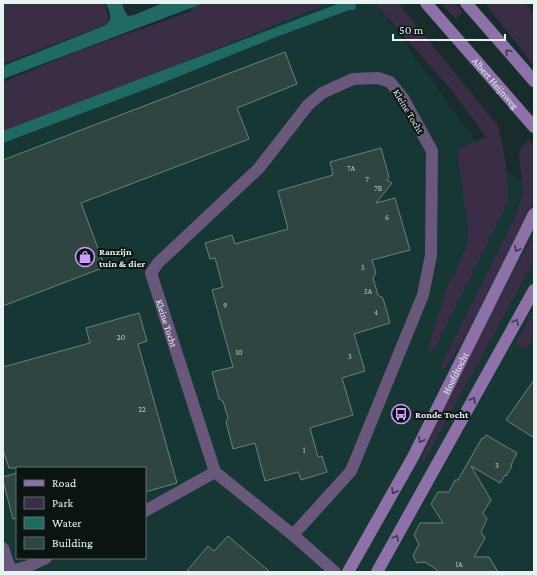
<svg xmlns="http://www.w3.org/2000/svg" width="537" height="575" font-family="'Crimson Pro',serif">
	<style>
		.built { fill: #173734; fill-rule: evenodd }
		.green { fill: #3a2e46 }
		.water { fill: #216a63 }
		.building { fill: #2e4542; stroke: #69827e }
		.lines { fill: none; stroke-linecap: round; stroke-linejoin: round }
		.street { stroke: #69587b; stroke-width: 12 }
		.secondary { stroke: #8e71a9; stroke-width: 12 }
		.oneway { stroke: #3f394e }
		.labels { text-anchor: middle; stroke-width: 4; stroke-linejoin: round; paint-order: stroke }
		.number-label { font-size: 8px; fill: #b9c8c6 }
		.street-label { font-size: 10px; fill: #e7f4f2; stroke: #0a1412 }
		.poi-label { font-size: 10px; font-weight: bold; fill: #e7f4f2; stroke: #0a1412; text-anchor: start }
	</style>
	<rect width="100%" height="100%" fill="#182d2b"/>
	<path class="built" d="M298 3H376L489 160 534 189V572H3V129ZM17 468H145V558H17Z"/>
	<path class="green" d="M3 3H104L110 23 3 64Z
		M190 3H329L3 135V82L76 52 192 11Z
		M375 3H398L498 126C505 151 508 176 508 202L433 352 427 351 448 285 457 269 468 242 467 222 457 149 486 137 453 92Z
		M441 3H455L462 12 456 19Z
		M485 3H525L534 15V66Z
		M529 139 534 147V201L466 336 444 370 440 368 517 214 523 191 519 155 520 150Z
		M534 232V261L424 461 422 458 440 413Z
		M534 309V337L526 349 515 345Z"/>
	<path class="water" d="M106 3H122L125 12 128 16 134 15 163 3H204L3 79V66L106 25 110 21V13Z
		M340 3H354L356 4 355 10H349L276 37 165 82 3 143V131Z"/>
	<path class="building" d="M285 52 297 84 237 108 249 139 81 203 105 267 3 306V160Z
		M381 148 389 177 387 180 392 183 376 203 395 198 410 250 372 260 376 273 373 278 378 295 383 298 390 323 354 334 365 371 342 378 353 415 310 428 318 457 322 456 327 472 301 480 298 472 265 481 255 443 233 449 226 422 228 418 223 401 219 399 212 372 233 367 212 290 223 287 215 258 210 259 205 243 232 235 235 244 288 229 278 191 333 175 330 162Z
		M139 313 147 341 138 344 177 483 145 492V468H9L3 450V367L90 343 86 328Z
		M534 380V438L506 420Z
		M486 435 517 453 511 465 512 466 506 476 505 475 500 483 471 466 491 500 483 513 487 519 481 532 485 538 474 557H489L498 572H438L436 569 425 562 417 563 413 556 419 544 414 535 420 523H443L431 504 438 492H449L455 480H458L482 438H484Z
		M17 473V518L13 519 3 481V477Z
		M228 536 270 572H186L208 546 214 551Z"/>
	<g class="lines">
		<g class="street">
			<path d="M145 511 215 472"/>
			<path id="s1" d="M293 535 351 471 423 295 431 255 432 151 403 98 390 82 378 78 353 79 322 93 308 105 259 168 158 263 151 273 215 472 293 535 335 572"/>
			<path d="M3 548 11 572"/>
			<path d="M9 572 29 566 46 558"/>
		</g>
		<g class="secondary">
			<path id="s2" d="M426 3 534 127"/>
			<path d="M466 3 534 81"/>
			<path id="s3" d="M348 572 413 457 534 214"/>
			<path d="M377 572 534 290"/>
		</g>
	</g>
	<defs><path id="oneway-chevron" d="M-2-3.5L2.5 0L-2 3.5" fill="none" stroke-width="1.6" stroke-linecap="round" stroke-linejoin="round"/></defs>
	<g class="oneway">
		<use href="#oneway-chevron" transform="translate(508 52) rotate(-131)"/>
		<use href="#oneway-chevron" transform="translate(517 249) rotate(117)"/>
		<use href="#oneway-chevron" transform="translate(516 322) rotate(-61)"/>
		<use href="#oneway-chevron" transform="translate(473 400) rotate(-61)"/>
		<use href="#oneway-chevron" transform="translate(421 440) rotate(116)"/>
		<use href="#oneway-chevron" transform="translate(394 491) rotate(120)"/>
		<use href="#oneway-chevron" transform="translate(396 538) rotate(-61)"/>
	</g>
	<defs>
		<symbol id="shop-ring" viewBox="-11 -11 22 22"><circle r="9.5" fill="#0a1412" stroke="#d09dff" stroke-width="1.5"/><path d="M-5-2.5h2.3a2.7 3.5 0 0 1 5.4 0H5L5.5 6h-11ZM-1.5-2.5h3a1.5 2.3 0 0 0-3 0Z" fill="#d09dff"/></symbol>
		<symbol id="bus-ring" viewBox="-11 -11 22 22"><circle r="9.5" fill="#0a1412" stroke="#d09dff" stroke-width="1.5"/><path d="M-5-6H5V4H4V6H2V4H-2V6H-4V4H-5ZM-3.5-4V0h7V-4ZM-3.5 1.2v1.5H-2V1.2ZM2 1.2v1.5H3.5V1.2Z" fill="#d09dff"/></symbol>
	</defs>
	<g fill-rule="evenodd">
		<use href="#shop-ring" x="74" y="246" width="22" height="22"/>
		<use href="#bus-ring" x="390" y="403" width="22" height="22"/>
	</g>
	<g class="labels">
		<g class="number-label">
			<text x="351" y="171">7A</text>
			<text x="367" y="182">7</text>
			<text x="378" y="191">7B</text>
			<text x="387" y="220">6</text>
			<text x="363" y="270">5</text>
			<text x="368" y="294">5A</text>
			<text x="225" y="308">9</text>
			<text x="376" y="315">4</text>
			<text x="121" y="340">20</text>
			<text x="239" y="355">10</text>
			<text x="350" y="359">3</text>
			<text x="142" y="412">22</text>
			<text x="304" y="453">1</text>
			<text x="497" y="468">3</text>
			<text x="459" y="567">1A</text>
		</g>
		<g class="street-label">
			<text dy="4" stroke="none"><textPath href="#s2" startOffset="106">Albert Heijnweg</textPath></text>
			<text transform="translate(409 111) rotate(59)" y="4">Kleine Tocht</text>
			<text dy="4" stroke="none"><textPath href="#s1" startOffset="876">Kleine Tocht</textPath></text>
			<text dy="4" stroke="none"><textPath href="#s3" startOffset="226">Hoofdtocht</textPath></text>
		</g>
		<g class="poi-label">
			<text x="99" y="255">Ranzijn<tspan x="99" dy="12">tuin &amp; dier</tspan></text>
			<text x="415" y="418">Ronde Tocht</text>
		</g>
	</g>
	<rect width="537" height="575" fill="none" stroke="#e7f4f2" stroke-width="8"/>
	<rect x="16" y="467" width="130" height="92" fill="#0a1412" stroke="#626e6c"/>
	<rect x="24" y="480" width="20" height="6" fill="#8e71a9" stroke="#626e6c"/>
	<text x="52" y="487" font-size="12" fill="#e7f4f2">Road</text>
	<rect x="24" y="497" width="20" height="12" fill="#3a2e46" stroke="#626e6c"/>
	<text x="52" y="507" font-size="12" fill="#e7f4f2">Park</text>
	<rect x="24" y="517" width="20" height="12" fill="#216a63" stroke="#626e6c"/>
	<text x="52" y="527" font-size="12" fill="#e7f4f2">Water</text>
	<rect x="24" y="537" width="20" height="12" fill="#2e4542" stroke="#626e6c"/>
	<text x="52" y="547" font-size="12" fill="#e7f4f2">Building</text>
	<path d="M393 34v6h112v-6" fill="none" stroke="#e7f4f2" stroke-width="2"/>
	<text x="399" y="34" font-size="12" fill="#e7f4f2" stroke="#0a1412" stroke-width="3" paint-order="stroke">50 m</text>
</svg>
